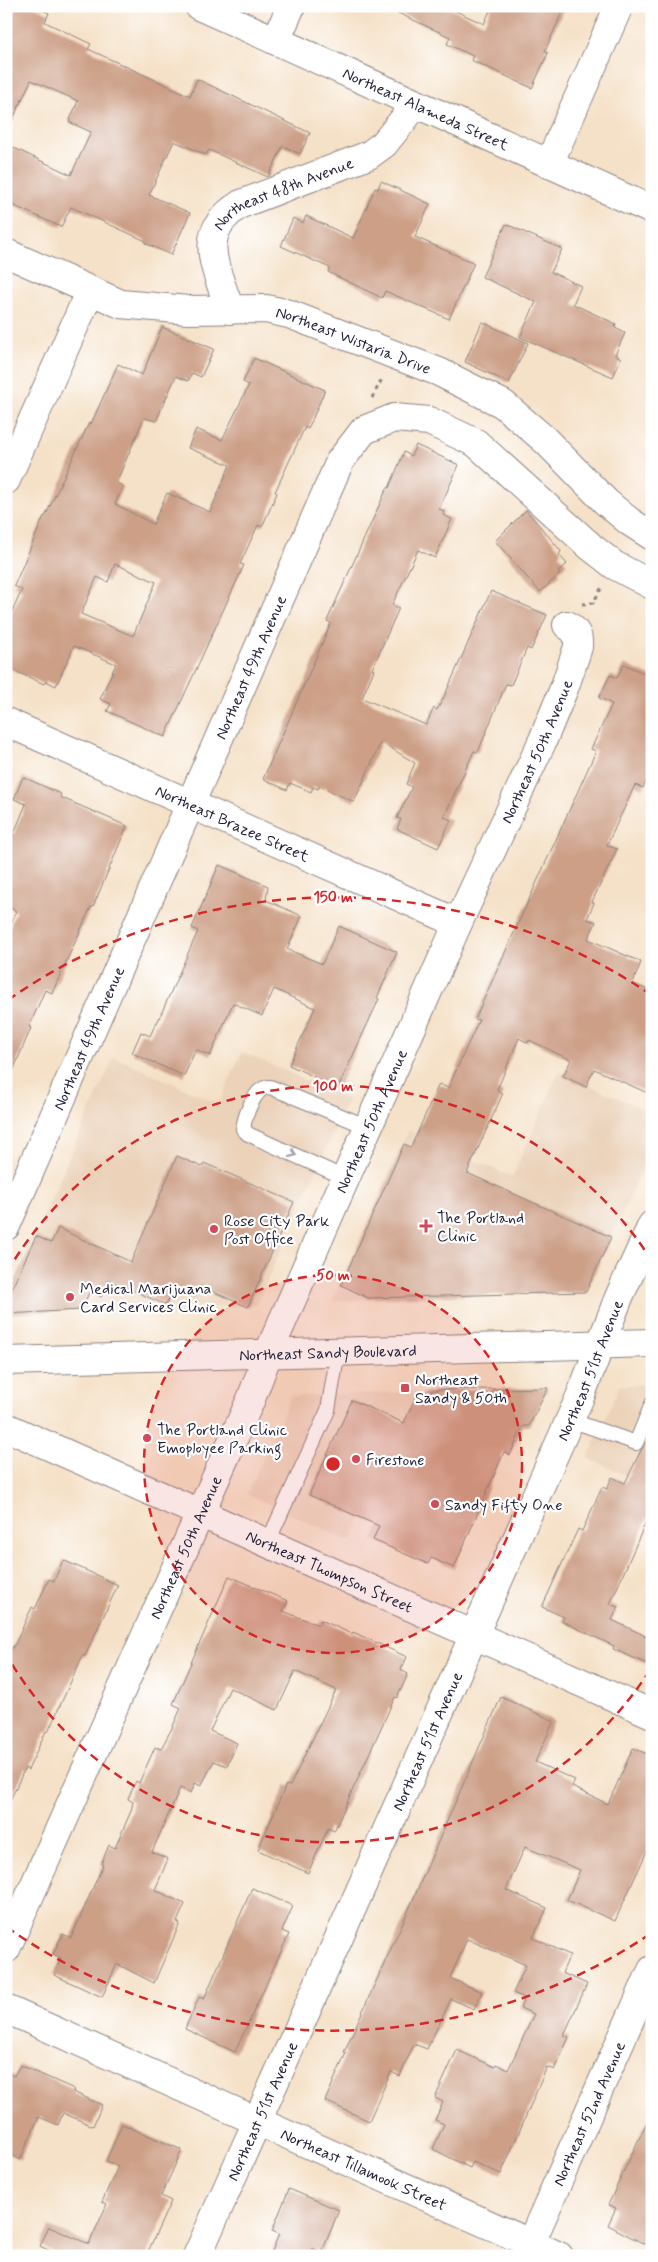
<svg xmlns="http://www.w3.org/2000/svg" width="658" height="2262" font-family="Mynerve,sans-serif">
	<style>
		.built { fill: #ebd2b9 }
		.building { fill: #cc9f86; fill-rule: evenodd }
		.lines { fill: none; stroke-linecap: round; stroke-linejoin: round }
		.lane-casing { stroke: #8c8281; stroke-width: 16 }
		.street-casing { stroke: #8c8281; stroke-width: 30 }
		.primary-casing { stroke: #8c8281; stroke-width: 30 }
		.path { stroke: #8c8281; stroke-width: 3; stroke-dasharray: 4 4; stroke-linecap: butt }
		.lane { stroke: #fff; stroke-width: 14 }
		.street { stroke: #fff; stroke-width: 28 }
		.primary { stroke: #fff; stroke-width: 28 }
		.oneway { stroke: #9c9ca7 }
		.ring { fill: none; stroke: #d62828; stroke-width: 2.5; stroke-dasharray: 9 6 }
		.poi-dot { fill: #d1495b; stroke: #fff; stroke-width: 2 }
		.labels { text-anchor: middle; stroke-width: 4.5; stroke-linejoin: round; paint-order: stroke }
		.street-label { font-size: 16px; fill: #22223b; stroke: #fff }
		.poi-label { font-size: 16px; fill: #22223b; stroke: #fff; text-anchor: start }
		.centre { fill: #d62828; stroke: #fff; stroke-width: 2.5 }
		.ring-label { font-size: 15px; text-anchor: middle; font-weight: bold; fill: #d62828; stroke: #fff; stroke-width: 4.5; stroke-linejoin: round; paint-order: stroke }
	</style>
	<rect width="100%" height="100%" fill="#fff"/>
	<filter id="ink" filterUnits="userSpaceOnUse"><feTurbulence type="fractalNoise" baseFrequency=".02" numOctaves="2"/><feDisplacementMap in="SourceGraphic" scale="10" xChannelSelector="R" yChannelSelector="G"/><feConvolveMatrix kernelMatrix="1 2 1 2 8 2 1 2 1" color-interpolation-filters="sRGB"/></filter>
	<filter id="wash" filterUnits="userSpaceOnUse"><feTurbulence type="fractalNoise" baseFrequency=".0096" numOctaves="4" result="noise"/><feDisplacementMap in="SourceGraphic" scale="20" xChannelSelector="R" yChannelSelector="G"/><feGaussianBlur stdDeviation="1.12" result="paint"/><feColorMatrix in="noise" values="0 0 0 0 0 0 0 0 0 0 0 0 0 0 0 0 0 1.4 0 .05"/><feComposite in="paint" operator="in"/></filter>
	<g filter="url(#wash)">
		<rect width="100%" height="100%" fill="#f5e1c7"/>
		<path class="built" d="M242 1052 348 1099 256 1305 6 1312V1300L114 1057 219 1104Z
			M559 1072 652 1113V1146L587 1292 332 1301 408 1130 512 1177Z
			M620 1385H652V1487L588 1458Z
			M419 1392 351 1542 247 1494 291 1396Z"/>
		<g id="blocks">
			<path class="building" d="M6 6H33L49 13 45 22 91 44 88 49 190 96 197 79 310 133 300 154 283 146 268 177 209 150 206 155 174 141 149 195 190 213 171 255 145 243 146 241 71 207 61 227 6 202V159L12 147 71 175 91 132 69 122 78 101 31 80 6 134Z
				M383 6H445L484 24 492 6H565L545 51 548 53 532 88 471 60 473 56 447 44 450 37Z
				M381 181 430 204 415 237 474 263 449 319 385 291 382 298 328 272 330 268 281 246 293 218 303 223 306 216 353 238 375 188 378 189Z
				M506 224 562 249 551 272 581 286 573 304 616 324 615 328 625 333 615 355 621 358 613 377 520 337 536 302 482 277Z
				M482 322 528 343 509 383 465 362Z
				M162 327 214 349 201 377 192 373 188 381 176 376 156 421 144 418 116 483 123 486 115 504 153 524 167 493 210 512 230 465 188 448 196 429 222 440 249 385 243 382 254 358 325 390 308 429 305 427 275 492 277 493 262 527 258 525 240 564 244 565 165 737 107 711 111 704 100 699 116 664 74 646 56 686 46 681 44 684 6 667V625L22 590 14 586 44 516 45 517 89 423 91 424 118 364 142 375ZM115 564 156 582 133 636 81 614 97 577 108 582Z
				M416 445 459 465 439 509 444 511 443 515 452 519 435 558 418 550 392 605 399 608 372 669 374 670 362 698 426 725 434 708 437 710 444 697 491 591 547 615 531 650 527 648 511 685 506 684 478 752 474 751 444 817 451 820 438 848 397 829 401 819 397 818 412 787 406 784 415 763 381 742 354 802 320 786 318 789 313 787 311 792 290 783 287 790 263 779 331 623 327 621 387 488H389L404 452 411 456Z
				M526 510 561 551 559 555 567 564 558 572 560 574 540 592 495 541Z
				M624 664 652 677V769L643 788 635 785 607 845 617 849 592 902 594 903 587 919 596 922 588 939 641 962 633 983 652 992V1095L594 1069 586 1087 563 1076 571 1060 529 1040 528 1043 519 1038 497 1090 503 1093 467 1173 611 1237 586 1292 368 1298 341 1285 404 1144 411 1147 439 1084 448 1088 479 1020 475 1019 596 751 591 749 612 704 599 698 610 675 617 678Z
				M23 777 61 794 60 797 127 826 93 907H91L52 993 45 990 29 1027 31 1028 6 1087V936L16 911 6 906V853L26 804 14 799Z
				M219 865 268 886 266 900 302 916 287 949 322 964 339 926 397 952 377 998 379 999 338 1088 289 1065 315 1008 274 989 262 1016 233 1003 210 1056 196 1049 184 1076 132 1053 141 1032 150 1036 156 1023H157L198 931 192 928Z
				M177 1156 202 1167 204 1163 294 1202 248 1307 200 1286 195 1297 174 1288 166 1305 109 1280 101 1297 90 1291 81 1310 6 1314V1301L36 1236 51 1243 58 1228 131 1262Z
				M548 1388 529 1426H523L510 1455 504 1452 454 1568 431 1558 428 1564 373 1540 379 1526 309 1495 352 1400 404 1423 415 1398H421L423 1393H432V1390Z
				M652 1428V1508L610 1604 618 1607 612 1620 652 1639V1666L613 1649 614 1646 562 1621 564 1617 542 1607 578 1529 582 1531 602 1487 607 1489 612 1477 625 1483Z
				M63 1560 118 1585 85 1656 83 1655 48 1732 46 1731 28 1770 25 1768 6 1809V1656L15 1644 32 1607 35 1609 49 1579 54 1581Z
				M229 1576 288 1601 283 1611 319 1625 321 1620 352 1634 353 1632 407 1657 401 1670 408 1674 397 1698 395 1697 334 1831 328 1828 308 1873 258 1850 286 1785 290 1786 336 1690 295 1671 277 1710 230 1688 210 1731 237 1743 227 1766 214 1761 201 1786 195 1783 191 1793 180 1788 152 1852 168 1859 155 1890 185 1904 177 1922 180 1923 154 1983 117 1964 102 1997 54 1975 61 1958 53 1954 63 1934 71 1938 103 1865 101 1864 109 1845 115 1848 131 1811 133 1802 128 1799 136 1781 139 1783 155 1747 161 1749 173 1726 181 1708 173 1704Z
				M501 1697 554 1721 535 1762 575 1780 572 1787 608 1804 633 1748 652 1756V1840L615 1921 567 1900 580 1870 525 1847 506 1890 547 1908 533 1938 570 1955 562 1973 587 1984 564 2035 569 2037 554 2070 547 2067 501 2174 473 2162 470 2168 433 2149 444 2124 435 2120 443 2102 435 2098 457 2050 495 2067 496 2064 508 2070 534 2014 520 2008 525 1998 513 1993 526 1965 467 1939 450 1978 482 1992 474 2009 451 1999 427 2049 414 2044 400 2076 391 2072 369 2121 325 2101 346 2053 344 2052 409 1909Z
				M252 1888 293 1906 282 1931 289 1934 235 2052 185 2029 199 1997 204 1999Z
				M20 2065 74 2089 73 2092 102 2105 93 2126 63 2113 58 2125 39 2117 20 2160 6 2152V2073L14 2076Z
				M652 2111V2248L608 2225 616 2208 608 2205Z
				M122 2124 182 2150 161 2196 171 2201 146 2256H60L40 2246 49 2227 89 2244 107 2204 102 2202 118 2166 106 2161Z
				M289 2189 339 2210 322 2252 312 2248 308 2256H270L279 2234 272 2231Z"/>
		</g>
	</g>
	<g filter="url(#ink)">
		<use href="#blocks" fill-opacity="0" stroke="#8c8281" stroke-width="1"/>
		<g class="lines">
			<defs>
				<path id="lane" d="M345 1178 248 1134 243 1129C245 1115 255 1086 270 1087L368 1127
					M570 1420 636 1443 652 1404
					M267 1544 328 1410 338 1352"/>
				<g id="street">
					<path id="s1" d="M199 6 652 210"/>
					<path d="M276 41 291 6"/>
					<path d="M549 164 619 6"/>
					<path id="s2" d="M6 253 121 304 188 310 266 309 289 314 439 372 503 404 545 440 606 502 630 522 652 536"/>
					<path id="s3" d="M230 310C216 267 194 233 241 204L369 155 384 144 416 104"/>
					<path d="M6 480 90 291"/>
					<path id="s4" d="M6 722 458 923"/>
					<path id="s5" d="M6 1226 340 461 364 430 394 418 429 421 476 443 591 547 614 565 652 585"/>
					<path id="s6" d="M6 1427 652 1714"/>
					<path id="s7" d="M6 1949 251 1399 268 1354 458 923 542 742 565 686 578 647C579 635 576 631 567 625"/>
					<path id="s8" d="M6 2009 559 2256"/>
					<path id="s9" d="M197 2256 580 1397 619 1297 652 1225"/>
					<path id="s10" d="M525 2256 652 1970"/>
				</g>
				<g id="primary">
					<path id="s11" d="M6 1361 652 1343"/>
				</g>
			</defs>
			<use href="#lane" class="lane-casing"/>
			<use href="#street" class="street-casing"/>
			<use href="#primary" class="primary-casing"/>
			<path class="path" d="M372 398 383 377
				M582 604 593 603 602 587"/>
			<use href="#lane" class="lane"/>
			<use href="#street" class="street"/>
			<use href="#primary" class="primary"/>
		</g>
		<defs><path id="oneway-chevron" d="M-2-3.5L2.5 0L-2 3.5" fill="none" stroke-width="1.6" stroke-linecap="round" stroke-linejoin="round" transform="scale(1.25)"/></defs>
		<use class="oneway" href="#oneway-chevron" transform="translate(293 1154) rotate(24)"/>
	</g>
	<circle cx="333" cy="1464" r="189" fill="#d62828" fill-opacity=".12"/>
	<g class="ring">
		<circle cx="333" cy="1464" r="189"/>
		<path d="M650 1670A378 378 0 0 1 7 1656M7 1272A378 378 0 0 1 650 1258"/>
		<path d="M650 1934A567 567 0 0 1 8 1928M8 1000A567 567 0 0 1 650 994"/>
	</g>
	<g class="poi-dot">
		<path d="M423.5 1218.5h5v5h5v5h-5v5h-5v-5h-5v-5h5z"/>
		<circle cx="214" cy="1229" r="5"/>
		<circle cx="70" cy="1297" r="5"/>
		<rect x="400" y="1383" width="10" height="10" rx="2.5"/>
		<circle cx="147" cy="1438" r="5"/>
		<circle cx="356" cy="1459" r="5"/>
		<circle cx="435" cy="1504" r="5"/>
	</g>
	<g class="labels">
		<g class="street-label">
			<text dy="6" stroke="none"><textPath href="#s1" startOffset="249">Northeast Alameda Street</textPath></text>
			<text dy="6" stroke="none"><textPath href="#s3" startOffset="162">Northeast 48th Avenue</textPath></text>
			<text dy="6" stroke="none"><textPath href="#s2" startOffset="364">Northeast Wistaria Drive</textPath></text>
			<text dy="6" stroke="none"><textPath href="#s5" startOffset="610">Northeast 49th Avenue</textPath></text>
			<text dy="6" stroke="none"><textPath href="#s7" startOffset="1310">Northeast 50th Avenue</textPath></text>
			<text dy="6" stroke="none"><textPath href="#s4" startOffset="248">Northeast Brazee Street</textPath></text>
			<text dy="6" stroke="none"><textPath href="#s5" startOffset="205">Northeast 49th Avenue</textPath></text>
			<text dy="6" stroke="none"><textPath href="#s7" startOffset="905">Northeast 50th Avenue</textPath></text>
			<text dy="6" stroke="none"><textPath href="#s11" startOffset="322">Northeast Sandy Boulevard</textPath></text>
			<text dy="6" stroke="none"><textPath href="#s9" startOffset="969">Northeast 51st Avenue</textPath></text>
			<text dy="6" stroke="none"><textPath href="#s7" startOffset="440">Northeast 50th Avenue</textPath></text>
			<text dy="6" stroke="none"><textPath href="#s6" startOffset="354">Northeast Thompson Street</textPath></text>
			<text dy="6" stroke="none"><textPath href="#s9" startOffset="564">Northeast 51st Avenue</textPath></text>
			<text dy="6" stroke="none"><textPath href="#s9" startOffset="159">Northeast 51st Avenue</textPath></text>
			<text dy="6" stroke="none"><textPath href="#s10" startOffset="156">Northeast 52nd Avenue</textPath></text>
			<text dy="6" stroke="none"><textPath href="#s8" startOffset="392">Northeast Tillamook Street</textPath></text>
		</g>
		<g class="poi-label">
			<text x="437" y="1223">The Portland<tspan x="437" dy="18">Clinic</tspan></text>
			<text x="224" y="1226">Rose City Park<tspan x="224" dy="18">Post Office</tspan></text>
			<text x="80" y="1294">Medical Marijuana<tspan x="80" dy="18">Card Services Clinic</tspan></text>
			<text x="415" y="1385">Northeast<tspan x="415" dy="18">Sandy &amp; 50th</tspan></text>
			<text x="157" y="1435">The Portland Clinic<tspan x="157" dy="18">Emoployee Parking</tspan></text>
			<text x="366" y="1465">Firestone</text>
			<text x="445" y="1510">Sandy Fifty One</text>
		</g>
	</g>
	<circle cx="333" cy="1464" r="8" class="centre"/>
	<g class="ring-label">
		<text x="333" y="902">150 m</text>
		<text x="333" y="1091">100 m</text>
		<text x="333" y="1280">50 m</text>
	</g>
	<rect width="658" height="2262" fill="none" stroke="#fff" stroke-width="25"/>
</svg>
